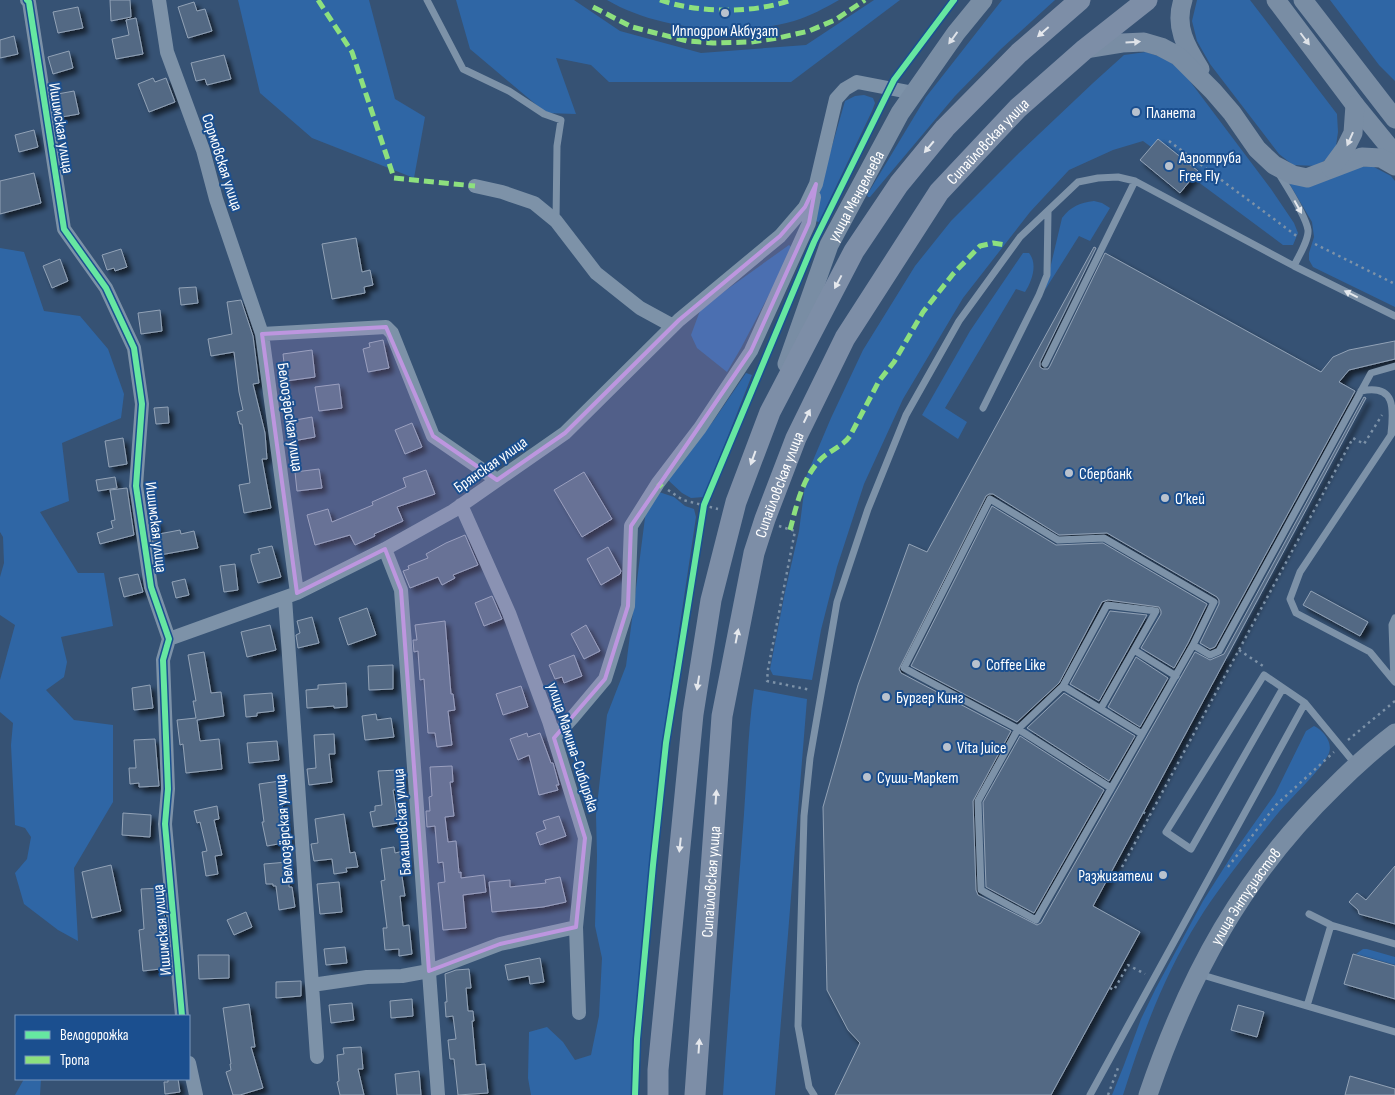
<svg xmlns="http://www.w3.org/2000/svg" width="1395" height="1095" font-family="'Sofia Sans Condensed',sans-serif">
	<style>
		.green { fill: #2f66a5 }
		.building { fill: #526984; stroke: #92a2b6; filter: url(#shadow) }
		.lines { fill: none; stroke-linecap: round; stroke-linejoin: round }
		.path { stroke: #7d92a8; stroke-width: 2.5; stroke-dasharray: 2.5 4; stroke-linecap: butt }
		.lane { stroke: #7d92a8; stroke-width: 7 }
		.street { stroke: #7d92a8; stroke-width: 14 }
		.secondary { stroke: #798da4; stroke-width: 19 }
		.primary { stroke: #7d8ea7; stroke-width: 21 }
		.quiet { stroke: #8de07e; stroke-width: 5; stroke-dasharray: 10 5; stroke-linecap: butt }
		.cycleway-casing { stroke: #1b4f8f; stroke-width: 9 }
		.cycleway { stroke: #66e7a1; stroke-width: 6 }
		.oneway { fill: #e5e8ed }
		.oneway2 { fill: #dee2e8 }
		.oneway3 { fill: #e5e9ee }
		.marked { fill: #bd96df; fill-opacity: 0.2; stroke: #bd96df; stroke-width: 4; stroke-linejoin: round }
		.poi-dot { fill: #b9c2ce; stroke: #1b4f8f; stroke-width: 2 }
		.labels { text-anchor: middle; stroke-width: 4; stroke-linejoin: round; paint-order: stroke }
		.poi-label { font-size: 16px; fill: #fff; stroke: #1b4f8f; text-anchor: start }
		.street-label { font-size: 16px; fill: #fff; stroke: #1b4f8f }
	</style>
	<defs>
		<filter id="shadow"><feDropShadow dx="4.5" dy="4.5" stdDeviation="2.5" flood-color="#0009"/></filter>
	</defs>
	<rect width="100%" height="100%" fill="#365274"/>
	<path class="green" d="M238 0H369L395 99 425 117 414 178 312 138 260 93Z
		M456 0H574L620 31 701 53 806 45 874 0H900L791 82H609L591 65 556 58 576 114 546 113 470 49Z
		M607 0H839C825 8 810 16 794 21 737 37 658 30 607 0Z
		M1002 0H1055L1001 49 955 96 870 197H868L867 195 926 97Z
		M1197 0H1250L1337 114 1338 132 1335 153 1317 166 1293 165 1279 154 1210 64 1197 41 1192 21Z
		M1330 0H1395V81L1379 65Z
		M1146 52 1167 59 1183 72 1271 189 1294 223 1298 233 1293 245H1283L1143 141 1113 150 1069 170 1030 212 963 298 903 399 864 484 837 567 821 630 812 680 773 675 770 669 785 592 799 531 806 477 831 418 863 350 915 266 951 221 1019 153 1093 83 1124 55Z
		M864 95 873 98 875 103 872 111 819 222 815 221 822 181 845 101 855 96Z
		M1372 166 1391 176 1395 181V307L1313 267 1309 260V253L1314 237 1312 222 1289 183 1310 185 1331 179 1349 168Z
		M1094 201 1102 203 1110 208 1090 241 1079 236 1045 290 1062 218C1071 206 1080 203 1094 201Z
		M789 245 793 249 741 348 727 372 697 348 691 335 701 308Z
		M0 248 24 252 44 311 80 316 108 349 124 394 121 418 62 443 69 501 40 512 78 573H104L113 626 61 637 67 662 64 677 46 690 74 720 113 725V802L74 868 78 941 58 930 24 904 15 873 27 859 31 837 25 828 15 825 11 745 13 723 0 712V680L15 625 0 615V577L4 563 3 537 0 532Z
		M1023 253H1029C1038 264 1032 281 1025 292L1016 289 945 408 967 422 958 439 922 415 970 331Z
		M746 373 752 375 704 497 691 498 682 493 668 480 714 420Z
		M659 492 674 497 685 506 694 509 696 517 667 711 633 1036 631 1095H531L528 1078 529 1032 547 1027 563 1042 575 1060 591 1055 599 1016 602 958 595 926 597 856 596 815 607 715 626 666 646 510Z
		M754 689 807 699 775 1095H723C729 1001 737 908 744 814 747 772 748 730 754 689Z
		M1314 726C1323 730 1333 742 1329 753 1323 767 1301 788 1290 800 1276 814 1264 831 1251 847 1233 871 1214 895 1198 921 1164 975 1142 1035 1123 1095H1112L1124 1065 1141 1019 1156 988 1203 901 1234 852 1275 794 1306 731Z
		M1363 949H1367L1395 957V965L1356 954Z
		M24 1079H41L40 1095H15Z"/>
	<path class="building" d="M110 0H130L131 17 111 21Z
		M194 2 197 11 205 9 212 31 188 38 178 7Z
		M78 7 83 28 58 33 53 12Z
		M136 18 143 54 116 59 112 39 129 35 126 20Z
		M14 36 18 54 0 58V40Z
		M69 51 73 68 53 74 48 57Z
		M224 55 231 79 207 85 205 79 196 81 191 63Z
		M153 78 155 82 166 78 175 102 149 112 138 84Z
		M74 91 79 114 56 118 52 95Z
		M34 130 38 147 19 152 15 135Z
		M1158 139 1198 171 1180 193 1140 160Z
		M34 173 41 203 0 214V181Z
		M356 238 362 272 370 270 373 285 364 287 365 293 332 299 322 244Z
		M1094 247 1096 248 1040 362V367L1043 369H1048L1050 366 1105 253 1321 372 1333 357 1349 350 1395 341V359L1349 370 1339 382 1355 391 1215 647 1210 649 1200 643 1219 604V600L1217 597 1107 533 1059 535 993 494H989L986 496 899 669 901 673 1011 731 973 801 976 890 978 895 1037 925 1041 923 1195 652 1210 660 1224 654 1364 397 1366 398 1093 906 1140 932 1051 1095H835L860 1043 848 1030 827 990 823 807 858 685 909 544 927 552Z
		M121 249 127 267 115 271 114 268 107 270 102 255Z
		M60 259 68 281 52 288 43 266Z
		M196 287 198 303 181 305 179 288Z
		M241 300 253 336 259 383 253 384 265 433 267 459H262L271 508 244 513 239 485 250 483 242 424H240L237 412 243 410 239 392 234 352 211 356 208 339 232 334 227 302Z
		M160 310 162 331 141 334 138 313Z
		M383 340 389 368 368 372 363 349 370 347 369 343Z
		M312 350 315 377 286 381 283 354Z
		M339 384 342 408 319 411 315 387Z
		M168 407 169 423 156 424 154 408Z
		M312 417 315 437 293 441 290 421Z
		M412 423 422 447 405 454 395 430Z
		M123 438 127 464 109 467 105 441Z
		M319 469 322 488 297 491 295 472Z
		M426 470 435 494 397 507 403 521 374 534 375 536 355 545 350 535 315 545 307 515 328 509 332 522 373 505 372 502 406 487 403 478Z
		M584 472 612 519 582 537 554 490Z
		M115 477 117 488 98 491 96 480Z
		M127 488 134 535 100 544 97 533 113 528 111 521 115 520 110 490Z
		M992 506 1056 545 1103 543 1207 604 1188 643 1174 668 1141 648 1161 614V611L1159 607 1108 600 1102 602 1059 683 1017 722 911 666Z
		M157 521 159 534 180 530 181 534 194 531 198 548 160 555 158 542 153 543 150 523Z
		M465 535 478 565 453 575 455 578 442 585 438 577 410 588 403 571 409 569 408 566 428 558 426 554 446 543Z
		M272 546 281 577 258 583 251 560V555L260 553 258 549Z
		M608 547 621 571 620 574 601 585 587 559Z
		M235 564 238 590 224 592 220 566Z
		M138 574 143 592 124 597 119 578Z
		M185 579 189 595 176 598 172 582Z
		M1311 591 1368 622 1360 636 1303 605Z
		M492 596 502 619 484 626 475 603Z
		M367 608 376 635 348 645 339 618Z
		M1110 611 1147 615 1099 701 1070 684Z
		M312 617 319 643 298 648 296 635 300 633 297 621Z
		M445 621 451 694H453L455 710 448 711 452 745 437 747 435 733H428L424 679 420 680 418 651 414 652 413 640H417L415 625Z
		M270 625 276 650 247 657 241 632Z
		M586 625 600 651 584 659 571 634Z
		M204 652 211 693 221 692 224 716 197 720 200 741 219 739 222 769 186 773 183 744 180 745 177 720 196 718 193 701H196L188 655Z
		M574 655 582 676 564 683 562 677 555 679 549 665Z
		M1136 657 1168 678 1140 727 1108 707Z
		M393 665V689L369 690 368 666Z
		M346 683 347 707 334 708V706L307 708 306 690 318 689V685Z
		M150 685 153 708 134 710 132 688Z
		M521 686 528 707 503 715 496 694Z
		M272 693 274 711 257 713V716L246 717 244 695Z
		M1064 693 1135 736 1109 781 1027 728Z
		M376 714 377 720 391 718 394 737 365 740 362 716Z
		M527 733 528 737 540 733 551 763H553L559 785H556L558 790 539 795 529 755 518 760 510 739Z
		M334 734 335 754H329L332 782 309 785 307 769 316 768 314 735Z
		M1020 736 1104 790 1034 913 986 887 983 802Z
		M155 739 159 786 139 787V783L130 784 129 768H136L134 740Z
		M277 741 279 760 249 763 247 743Z
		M452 766 453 782H450L454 816 445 817 448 842 456 841 459 873 461 872V878L484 875 486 892 463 895 466 928 443 930 438 883 445 882 443 862 438 863 435 826 427 827 426 811H430L429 797 432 796 430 767Z
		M398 770 399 775H401L402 789 393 790 398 823 373 827 370 812 375 811V806L382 805 378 771Z
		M280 781 283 800H281L289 842 267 846 262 822H264L259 784Z
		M217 806 219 819 214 820 222 855 215 856 218 874 206 876 202 852 207 851 200 822 197 823 194 811Z
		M123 813 151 815 150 837 122 835Z
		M344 814 350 853 355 852 358 867 346 868 347 872 334 874 332 859 314 861 311 844 318 843 315 819Z
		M559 816 566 836 540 845 536 833 546 829 543 821Z
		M394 847 395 853 404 851 407 869 401 870 405 896H400L403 926 409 925 412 954 399 956V949L385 950 383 928H387L381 881 385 880 381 849Z
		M288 862 289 887H292L295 907 279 910 276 886H273V884H266L264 864Z
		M111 865 121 911 92 918 82 872Z
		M1395 866V924L1359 914 1358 910 1349 902 1357 893 1366 900Z
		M560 877 566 902 543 907 492 912 489 882 510 880V887L546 883 545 880Z
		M339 882 342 912 320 914 317 884Z
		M162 888 169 968 143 971 139 930 144 929 141 889Z
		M246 912 252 927 234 935 227 920Z
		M345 947 347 963 326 965 324 949Z
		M1353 954 1395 966V999L1344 984Z
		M198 955H229V978L199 979Z
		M540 958 544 982 530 984 529 976 508 980 505 965Z
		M469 969 471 988H466L468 1011H473L474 1021H472L476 1065 485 1064 488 1093 458 1095 454 1059H450L448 1040 456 1039 453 1016 446 1017 445 1002H447L445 974 456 970Z
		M301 981V996L276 998V982Z
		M412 999 413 1016 391 1018 390 1001Z
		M352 1003 354 1020 331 1023 329 1005Z
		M249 1004 255 1047H251L263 1088 240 1095H233L226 1072 231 1070 230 1064H231L223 1008Z
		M1238 1005 1264 1012 1257 1037 1231 1030Z
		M361 1047 363 1069H358L364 1095H340L337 1082 339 1081 337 1055 344 1054 343 1048Z
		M419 1071 421 1095H397L395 1074Z
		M1350 1076 1395 1089V1095H1345Z
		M168 1079H178L180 1092 165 1094 164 1082H168Z"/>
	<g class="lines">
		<path class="path" d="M1169 141 1298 237
			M1315 244 1395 284
			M668 490 683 500 718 509
			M779 526 795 531 768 669 767 681 811 690
			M1239 650 1263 666
			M1348 740 1395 701
			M1143 812 1149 816
			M1122 867 1353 438 1364 444 1382 415
			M1228 867 1276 805 1334 752
			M1110 988 1114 990 1128 965 1145 974
			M1108 1095 1118 1068"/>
		<path class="lane" d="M427 0 463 69 509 91 544 114 561 120 557 146 556 221
			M1279 174C1287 187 1306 216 1308 230 1309 240 1298 257 1294 266
			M1045 364 1135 181
			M1361 391C1395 384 1394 407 1391 434
			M983 408 1039 295 1047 275 1048 212
			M1134 650 1176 676
			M1394 681 1370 652 1296 613 1290 599 1300 572 1395 429
			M1395 682 1394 681 1392 625 1395 618
			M1063 686 1107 605 1156 611 1101 708
			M1283 688 1191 849 1166 832 1264 675 1305 703 1356 765
			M1142 734 1063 686 1018 729 978 801 981 890 1036 920 1193 645
			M1111 788 1018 729 904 668 990 499 1058 540 1104 538 1214 602 1193 645 1210 655 1219 651 1371 373 1395 366
			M1309 914 1331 925 1395 944
			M1199 974 1395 1032
			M1307 1006 1331 925
			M814 1095 809 1087 798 1026 804 816 810 758 837 602 868 509 906 415 959 321 1020 237 1078 182 1098 178 1118 177 1135 181 1294 266 1395 316
			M1090 1095 1305 703"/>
		<path class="street" d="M27 0 29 2 64 229 106 288 134 348 142 404 136 486 151 587 169 639 163 660 168 789 165 824 182 1016
			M159 0 167 52 203 150 216 199 262 334 297 593
			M475 186 502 192 534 203 556 221 596 273 640 308 673 326
			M262 334 386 327 392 333 433 436 497 480
			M461 505 509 613 549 721 585 838 576 927 579 1013
			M385 549 401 590 438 1095
			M285 598 317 1057
			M169 639 297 593 385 549 453 511 565 433 679 320 780 236 805 207 816 184 836 99 845 89 857 82 914 93
			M554 738 573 717 605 679 628 606 631 526 658 483 700 428 751 351 809 223 814 197
			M312 985 367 977 402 976 429 971 500 944 576 927
			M189 1063 196 1095"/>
		<g class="secondary">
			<path d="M1183 0C1174 26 1186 47 1200 69"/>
			<path d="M1276 0 1355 105 1395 154"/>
			<path d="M1303 0 1395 119"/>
			<path d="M1085 49 1122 43 1144 42 1161 47 1178 56 1213 91 1232 113 1257 149 1274 165 1293 175 1307 178 1362 157 1381 158 1395 166"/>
			<path d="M1331 168 1345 149 1353 133 1355 105"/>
			<path id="s1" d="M787 364 829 245 900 113 956 33 983 0"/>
			<path id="s2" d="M1148 1095C1189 975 1243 875 1335 786 1354 767 1374 749 1395 733"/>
		</g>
		<g class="primary">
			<path d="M658 1095V1070L693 714 711 600 736 502 770 412 854 251 899 184 945 128 1019 53 1080 0"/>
			<path id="s3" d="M695 1095 722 716 754 553 765 519 796 438 845 338 939 192 1018 108 1085 49 1147 0"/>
		</g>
		<path class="quiet" d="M318 0 352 52 394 178 475 186
			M660 0C697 13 753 14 791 0
			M593 7 632 27 687 41 713 43 751 42 778 38 809 31 835 20 865 0
			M658 483 662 487
			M790 530C797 504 802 478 822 458 831 450 843 446 850 436L879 381 894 362 923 312 953 274 980 246 993 243 1005 245"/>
		<defs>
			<path id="cycleway" d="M27 0 29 2 64 229 106 288 134 348 142 404 136 486 151 587 169 639 163 660 168 789 165 824 182 1016
				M635 1095 637 1039 653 865 666 743 704 505 814 242 894 80 954 0"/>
		</defs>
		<use href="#cycleway" class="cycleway-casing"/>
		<use href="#cycleway" class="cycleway"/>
	</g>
	<defs><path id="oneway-solid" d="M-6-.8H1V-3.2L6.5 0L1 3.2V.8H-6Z" transform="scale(1.25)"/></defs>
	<g class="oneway">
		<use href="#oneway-solid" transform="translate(1043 32) rotate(139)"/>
		<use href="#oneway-solid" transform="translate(929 147) rotate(130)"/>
		<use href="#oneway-solid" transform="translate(838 282) rotate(118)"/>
		<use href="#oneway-solid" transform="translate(807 416) rotate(-64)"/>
		<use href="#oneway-solid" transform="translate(753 458) rotate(110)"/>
		<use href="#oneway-solid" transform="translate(737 636) rotate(-79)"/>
		<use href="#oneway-solid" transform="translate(698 683) rotate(99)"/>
		<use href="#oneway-solid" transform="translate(716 797) rotate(-86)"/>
		<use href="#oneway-solid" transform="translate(680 845) rotate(96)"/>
		<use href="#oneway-solid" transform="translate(699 1046) rotate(-86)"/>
	</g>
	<g class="oneway2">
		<use href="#oneway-solid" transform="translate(953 38) rotate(126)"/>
		<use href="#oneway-solid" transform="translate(1305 39) rotate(53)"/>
		<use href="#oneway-solid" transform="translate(1133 42) rotate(-4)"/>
		<use href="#oneway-solid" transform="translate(1350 139) rotate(114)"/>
	</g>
	<g class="oneway3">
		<use href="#oneway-solid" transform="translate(1298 207) rotate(61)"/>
		<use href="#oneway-solid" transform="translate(1351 294) rotate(-154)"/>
	</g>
	<path class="marked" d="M816 184 809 223 751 351 631 526 628 606 605 679 554 738 585 838 576 927 500 944 429 971 401 590 385 549 297 593 262 334 386 327 433 436 497 480 565 433 679 320 780 236 805 207Z"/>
	<g class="poi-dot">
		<circle cx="725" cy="13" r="5"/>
		<circle cx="1136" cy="112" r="5"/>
		<circle cx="1169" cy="166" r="5"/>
		<circle cx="1069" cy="473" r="5"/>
		<circle cx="1165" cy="498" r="5"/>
		<circle cx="976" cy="664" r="5"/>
		<circle cx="886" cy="697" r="5"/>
		<circle cx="947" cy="747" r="5"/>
		<circle cx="867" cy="777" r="5"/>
		<circle cx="1163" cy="875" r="5"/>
	</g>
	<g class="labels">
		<g class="poi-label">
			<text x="725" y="36" text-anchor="middle">Ипподром Акбузат</text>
			<text x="1146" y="118">Планета</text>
			<text x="1179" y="163">Аэротруба<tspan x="1179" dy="18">Free Fly</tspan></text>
			<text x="1079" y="479">Сбербанк</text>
			<text x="1175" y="504">О’кей</text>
			<text x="986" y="670">Coffee Like</text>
			<text x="896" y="703">Бургер Кинг</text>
			<text x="957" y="753">Vita Juice</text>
			<text x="877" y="783">Суши-Маркет</text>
			<text x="1153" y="881" text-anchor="end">Разжигатели</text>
		</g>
		<g class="street-label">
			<text transform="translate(62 128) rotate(81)" y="6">Ишимская улица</text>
			<text dy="6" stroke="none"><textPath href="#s3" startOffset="1024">Сипайловская улица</textPath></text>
			<text transform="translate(223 162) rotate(72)" y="6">Сормовская улица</text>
			<text dy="6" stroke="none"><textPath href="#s1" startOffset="182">улица Менделеева</textPath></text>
			<text transform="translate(291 417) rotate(82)" y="6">Белоозёрская улица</text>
			<text transform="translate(490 464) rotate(-35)" y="6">Брянская улица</text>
			<text dy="6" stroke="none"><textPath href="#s3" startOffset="619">Сипайловская улица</textPath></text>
			<text transform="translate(157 527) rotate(83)" y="6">Ишимская улица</text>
			<text transform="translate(574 747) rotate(72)" y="6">улица Мамина-Сибиряка</text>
			<text transform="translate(401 822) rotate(-94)" y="6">Балашовская улица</text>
			<text transform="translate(283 829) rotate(-94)" y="6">Белоозёрская улица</text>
			<text dy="6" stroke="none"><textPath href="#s3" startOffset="214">Сипайловская улица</textPath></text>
			<text dy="6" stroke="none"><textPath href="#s2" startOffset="222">улица Энтузиастов</textPath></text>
			<text transform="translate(161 930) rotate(-95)" y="6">Ишимская улица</text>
		</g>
	</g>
	<rect x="15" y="1015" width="175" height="65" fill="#1b4f8f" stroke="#7695bc"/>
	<rect x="25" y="1031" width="25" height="8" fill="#66e7a1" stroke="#7695bc"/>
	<text x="60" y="1040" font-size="15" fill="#ffffff">Велодорожка</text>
	<rect x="25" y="1056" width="25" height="8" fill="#8de07e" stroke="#7695bc"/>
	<text x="60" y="1065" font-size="15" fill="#ffffff">Тропа</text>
</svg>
